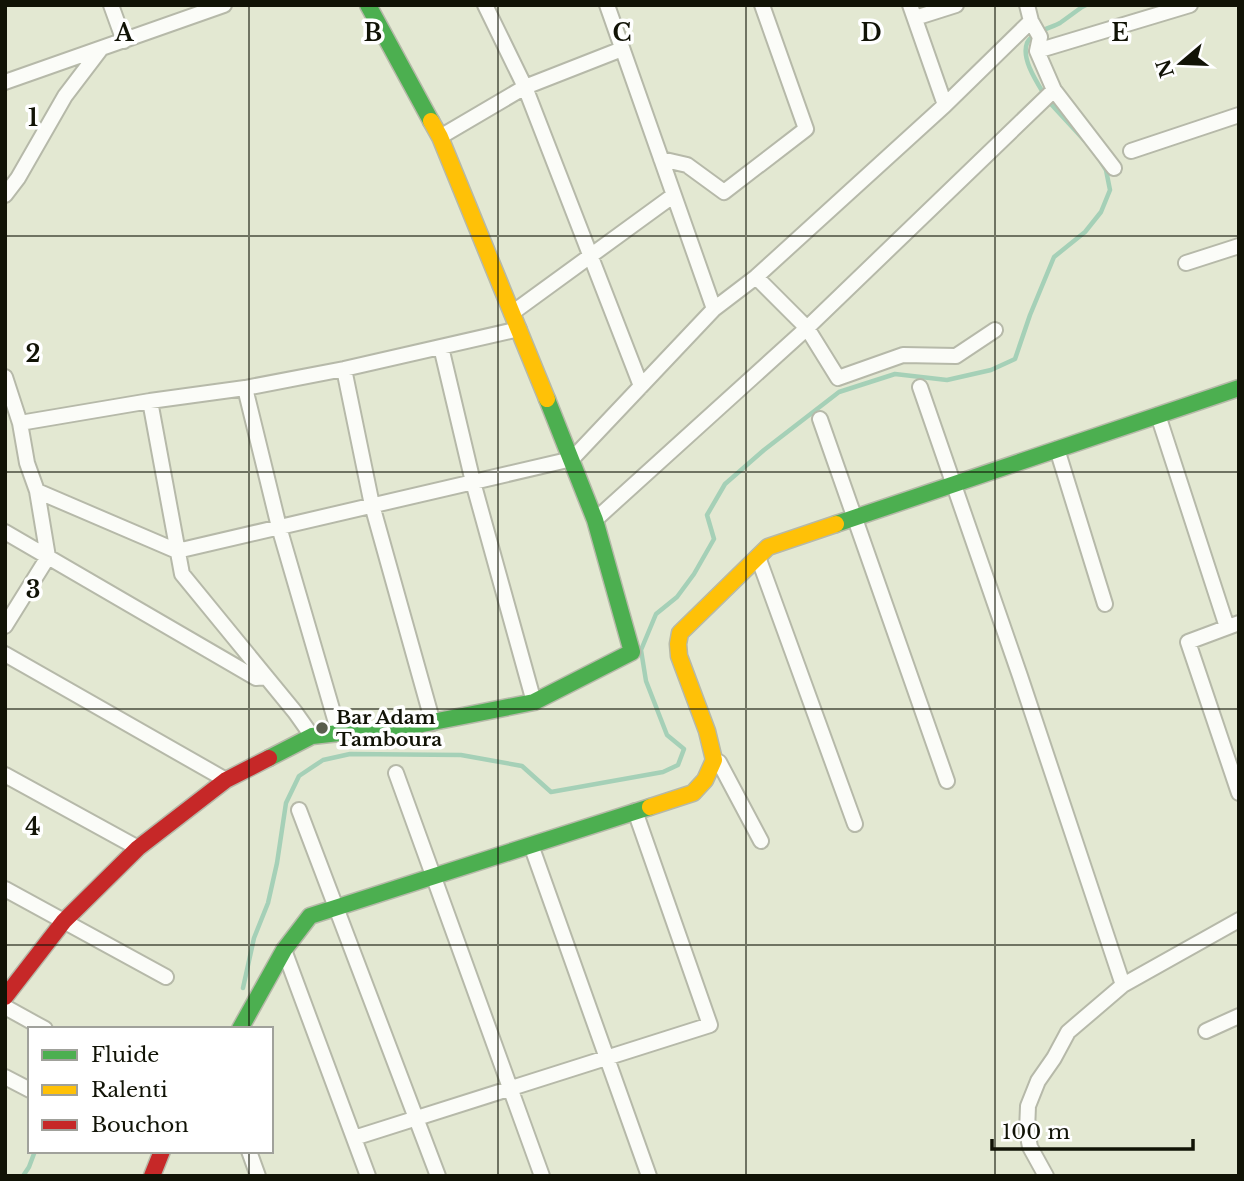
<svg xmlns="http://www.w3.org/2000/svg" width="1244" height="1181" font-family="'Libre Baskerville',serif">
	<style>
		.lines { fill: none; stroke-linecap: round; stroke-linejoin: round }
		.stream { stroke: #a5d0b7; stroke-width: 4.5 }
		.street-casing { stroke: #b6b9a9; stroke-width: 18 }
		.fast-casing { stroke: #b6b9a9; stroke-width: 19 }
		.slow-casing { stroke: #b6b9a9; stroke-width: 19 }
		.jam-casing { stroke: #b6b9a9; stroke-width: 19 }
		.street { stroke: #fbfcf8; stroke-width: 14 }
		.fast { stroke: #4caf50; stroke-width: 16 }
		.slow { stroke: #ffc107; stroke-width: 16 }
		.jam { stroke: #c62828; stroke-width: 16 }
		.grid { fill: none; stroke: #111306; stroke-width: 2; stroke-opacity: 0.55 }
		.poi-dot { fill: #5a5e4d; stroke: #fff; stroke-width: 2.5 }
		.labels { text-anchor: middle; stroke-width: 7; stroke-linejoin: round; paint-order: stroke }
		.poi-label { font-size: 19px; font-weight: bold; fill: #111306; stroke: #fff; text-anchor: start }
		.grid-label { font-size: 23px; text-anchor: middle; font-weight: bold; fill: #111306; stroke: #fff; stroke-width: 7; stroke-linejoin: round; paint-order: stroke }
	</style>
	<rect width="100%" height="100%" fill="#e3e8d2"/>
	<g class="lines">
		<path class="stream" d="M1044 94C1036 81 1021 58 1027 43 1032 32 1051 28 1060 23 1067 18 1075 12 1082 7L1086 5
			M1050 103 1085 141
			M243 988 254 938 268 903 277 863 286 803 299 776 323 760 350 754 461 755 522 766 551 792 663 772 678 765 684 749 667 735 646 681 641 650 656 614 677 597 694 574 714 539 707 515 725 484 764 450 839 392 895 374 947 380 991 370 1015 359 1030 315 1054 257 1085 232 1101 212 1110 190 1106 170 1101 162
			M23 1176 29 1167 35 1151"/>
		<defs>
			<path id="street" d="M111 5 124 41
				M485 5 525 87 641 386
				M607 5 714 309
				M910 5 945 105
				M1027 5 1031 21 1040 37 1037 51 1054 90 1114 168
				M915 18 956 5
				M1037 51 1190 5
				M5 82 224 5
				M440 137 525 87 622 49
				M1131 151 1239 115
				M661 159 687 165 724 192 806 129 762 5
				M5 195 18 178 65 96 100 50
				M1186 263 1239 246
				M756 277 807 328 838 378 903 355 956 356 995 330
				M512 313 674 195
				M441 347 473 482 534 702
				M344 369 372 505 433 723
				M5 377 20 423 27 463 37 491 48 557 5 626
				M920 387 1020 676 1123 985
				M245 388 279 527 339 733
				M150 401 182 574 295 712 312 736
				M1158 415 1227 627
				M820 419 947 781
				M20 423 150 401 245 388 344 369 519 329
				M1057 449 1105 604
				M37 491 177 551 572 459 714 309 756 277 945 105 1031 21
				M595 520 807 328 1054 90
				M5 532 256 678 266 677
				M758 557 855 824
				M1239 623 1188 642 1239 793
				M5 654 226 780
				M714 760 719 762 761 841
				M396 773 542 1176
				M5 775 138 848
				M299 810 438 1176
				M531 845 649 1176
				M5 889 166 977
				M284 950 368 1176
				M5 1007 45 1029
				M1206 1031 1239 1016
				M5 1077 30 1090
				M354 1138 710 1025 635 811
				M249 1151 258 1176
				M1046 1176 1030 1147 1027 1131 1028 1106 1038 1081 1054 1058 1068 1032 1123 985 1239 920"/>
			<path id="fast" d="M368 5 431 121
				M836 524 1239 388
				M269 758 312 736 339 733 382 732 534 702 632 652 595 520 547 399
				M240 1029 284 950 310 916 650 807"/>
			<path id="slow" d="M431 121 440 137 547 399
				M650 807 693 793 705 780 714 760 707 731 679 656 678 644 680 633 768 547 836 524"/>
			<path id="jam" d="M5 997 64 921 138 848 226 780 269 758
				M152 1176 162 1151"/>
		</defs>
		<use href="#street" class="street-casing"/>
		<use href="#fast" class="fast-casing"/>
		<use href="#slow" class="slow-casing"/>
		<use href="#jam" class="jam-casing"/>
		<use href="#street" class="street"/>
		<use href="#fast" class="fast"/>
		<use href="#slow" class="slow"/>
		<use href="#jam" class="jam"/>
	</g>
	<path class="grid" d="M249 5V1029M498 5V1176M746 5V1176M995 5V1176M5 236H1239M5 472H1239M5 709H1239M5 945H1239M249 1151V1176"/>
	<circle class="poi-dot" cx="322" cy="728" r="7"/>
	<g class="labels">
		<g class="poi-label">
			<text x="336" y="724">Bar Adam<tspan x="336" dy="22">Tamboura</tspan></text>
		</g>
	</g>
	<g class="grid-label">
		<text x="124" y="41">A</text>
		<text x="373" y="41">B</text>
		<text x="622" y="41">C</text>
		<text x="871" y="41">D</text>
		<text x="1120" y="41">E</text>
		<text x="33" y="126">1</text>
		<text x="33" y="362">2</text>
		<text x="33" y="598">3</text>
		<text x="33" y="835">4</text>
	</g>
	<rect width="1244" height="1181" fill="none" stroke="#111306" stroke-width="14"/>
	<rect x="28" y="1027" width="245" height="126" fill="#ffffff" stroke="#a0a19b" stroke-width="2"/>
	<rect x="42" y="1050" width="35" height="10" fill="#4caf50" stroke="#a0a19b" stroke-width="2"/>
	<text x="91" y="1062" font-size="21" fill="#111306">Fluide</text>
	<rect x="42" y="1085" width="35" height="10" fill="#ffc107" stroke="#a0a19b" stroke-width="2"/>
	<text x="91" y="1097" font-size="21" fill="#111306">Ralenti</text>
	<rect x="42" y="1120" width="35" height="10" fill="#c62828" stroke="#a0a19b" stroke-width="2"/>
	<text x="91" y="1132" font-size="21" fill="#111306">Bouchon</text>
	<g transform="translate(1181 63) rotate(251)" stroke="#ffffff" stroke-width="5" paint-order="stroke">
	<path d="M0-5L12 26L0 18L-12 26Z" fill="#111306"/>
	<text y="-10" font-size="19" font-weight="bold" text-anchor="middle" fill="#111306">N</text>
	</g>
	<path d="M992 1139v10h201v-10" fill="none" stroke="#111306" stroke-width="3.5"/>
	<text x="1002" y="1139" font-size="21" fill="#111306" stroke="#ffffff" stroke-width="5" paint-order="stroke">100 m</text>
</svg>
